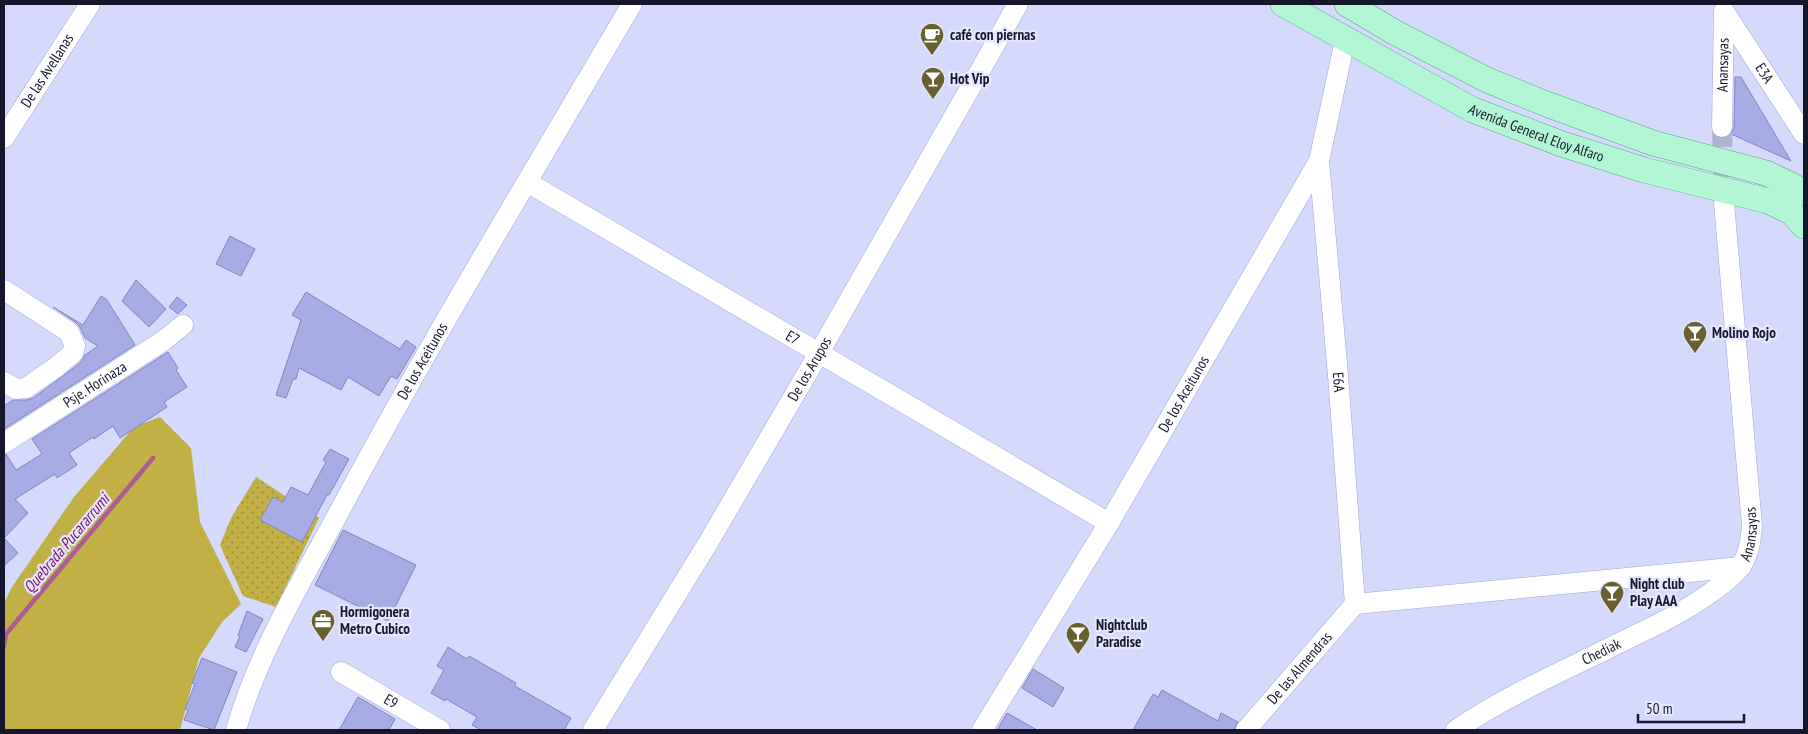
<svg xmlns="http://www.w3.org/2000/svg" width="1808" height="734" font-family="'PT Sans Narrow',sans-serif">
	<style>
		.grass { fill: #c0b046 }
		.park { fill: url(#park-dots) }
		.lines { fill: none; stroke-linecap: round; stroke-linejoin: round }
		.stream { stroke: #ac5c99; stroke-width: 4.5 }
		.building { fill: #a7ace4; stroke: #8387bc }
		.minor-tunnel { stroke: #afb2d2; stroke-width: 20; stroke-dasharray: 20 10; stroke-linecap: butt }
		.minor-casing { stroke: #a1a6de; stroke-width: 21 }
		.major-casing { stroke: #5ba488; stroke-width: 26 }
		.minor { stroke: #fff; stroke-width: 20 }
		.major { stroke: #b3f6d5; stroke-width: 25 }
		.labels { text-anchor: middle; stroke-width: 4.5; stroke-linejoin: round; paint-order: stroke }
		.poi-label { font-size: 15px; font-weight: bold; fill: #16172c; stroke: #e4e7ff; text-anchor: start }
		.street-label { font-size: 15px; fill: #16172c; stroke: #e4e7ff }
		.water-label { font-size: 16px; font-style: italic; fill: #791160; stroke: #e4e7ff }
	</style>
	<defs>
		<pattern id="park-dots" width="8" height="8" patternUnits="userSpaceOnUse" patternTransform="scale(1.25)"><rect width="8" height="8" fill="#c0b046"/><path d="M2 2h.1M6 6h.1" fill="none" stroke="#9b8e3b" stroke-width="1.8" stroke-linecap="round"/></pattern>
	</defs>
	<rect width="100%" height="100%" fill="#d5d9fc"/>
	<path class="grass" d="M160 417 191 448 200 522 241 604 222 622 199 658 180 730H4V603L12 587 74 497 134 427Z"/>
	<path class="park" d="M256 477 319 518 276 607 243 596 220 545 231 518Z"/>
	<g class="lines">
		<path class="stream" d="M4 646 6 634 153 458"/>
	</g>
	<path class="building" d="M1735 77H1741L1791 161 1731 134 1734 127Z
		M230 236 255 249 241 276 216 264Z
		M136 280 166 309 149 327 122 301Z
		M306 292 400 349 406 340 416 347 397 379 391 376 379 396 348 377 341 390 299 368 296 379H293L286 398 276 395 301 320 292 315Z
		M101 296 107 300 135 345 4 429V406L13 400H27L33 398 63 376 81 362 85 355 98 346 85 338 80 327 75 322 53 307 83 325Z
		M177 297 187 305 178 314 169 307Z
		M168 352 178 368 176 370 187 387 164 402 167 407 120 438 113 426 94 439 93 437 69 453 77 465 57 478 55 474 15 499 28 513 4 538 18 553 4 566V455L6 454 16 470 42 454 32 439Z
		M330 449 349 459 329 495H327L302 542 260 520 273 497 283 502 291 487 308 495 326 462 323 460Z
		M343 530 416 565 388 621 315 585Z
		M247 611 263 619 246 652 235 647 240 636 238 635Z
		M448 647 467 659 469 656 516 683 515 686 571 718 564 730H481L472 725 477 717 446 699 445 701 431 693 444 670 437 666Z
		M202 658 237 672 214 730 184 720 188 710 185 709 195 684 192 683Z
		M1033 669 1064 688 1053 707 1022 688Z
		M1162 690 1218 721 1221 713 1238 722 1234 730H1133L1153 694 1158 697Z
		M358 697 395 719 389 730H339Z
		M1007 713 1037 730H997Z"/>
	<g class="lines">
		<path class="minor-tunnel" d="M1722 127 1724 203"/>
		<defs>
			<g id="minor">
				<path id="s1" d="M1725 13 1804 134"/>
				<path id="s2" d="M1722 127 1724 11"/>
				<path id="s3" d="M4 138 90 4"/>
				<path id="s4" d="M1319 161 1338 375 1355 604"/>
				<path id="s5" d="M527 182 1109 523"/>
				<path d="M4 290 69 332 75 346 73 353 56 367 26 388 16 389 4 382"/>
				<path id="s6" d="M4 443 163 341 183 325"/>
				<path d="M1355 604 1741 567"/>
				<path id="s7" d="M341 672 440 730"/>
				<path id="s8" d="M236 730C259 649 305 576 345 501 435 333 535 169 632 4"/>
				<path id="s9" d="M593 730 708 543 819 353 1018 4"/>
				<path id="s10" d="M982 730 1109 523 1319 161 1345 40"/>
				<path id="s11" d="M1246 730 1355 604"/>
				<path id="s12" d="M1456 730C1504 697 1561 672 1613 646 1648 629 1682 614 1713 591 1723 584 1734 576 1741 566 1749 554 1751 541 1752 526L1724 203"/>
			</g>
			<g id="major">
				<path id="s13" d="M1283 4 1473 110 1562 144 1644 170 1768 201 1791 212 1804 226"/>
				<path d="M1347 4 1394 32 1487 80 1549 105 1653 143 1766 173 1793 186 1804 193"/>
			</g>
		</defs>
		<use href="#minor" class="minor-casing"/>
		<use href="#major" class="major-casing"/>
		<use href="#minor" class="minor"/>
		<use href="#major" class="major"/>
	</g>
	<defs>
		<symbol id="cafe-pin" viewBox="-11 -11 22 30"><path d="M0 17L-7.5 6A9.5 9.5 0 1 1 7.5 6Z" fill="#69612d" stroke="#e4e7ff"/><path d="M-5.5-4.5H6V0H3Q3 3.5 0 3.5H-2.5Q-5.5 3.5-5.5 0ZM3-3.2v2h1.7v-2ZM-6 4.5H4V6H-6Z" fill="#fff"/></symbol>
		<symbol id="bar-pin" viewBox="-11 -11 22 30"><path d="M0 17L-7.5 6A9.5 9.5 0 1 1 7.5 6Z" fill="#69612d" stroke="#e4e7ff"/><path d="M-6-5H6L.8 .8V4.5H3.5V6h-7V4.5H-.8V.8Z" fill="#fff"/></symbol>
		<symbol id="office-pin" viewBox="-11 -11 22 30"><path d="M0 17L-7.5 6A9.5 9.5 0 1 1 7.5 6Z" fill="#69612d" stroke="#e4e7ff"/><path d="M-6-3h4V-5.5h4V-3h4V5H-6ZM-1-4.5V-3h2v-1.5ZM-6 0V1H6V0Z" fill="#fff"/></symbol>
	</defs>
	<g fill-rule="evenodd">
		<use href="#cafe-pin" x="918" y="21" width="28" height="38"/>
		<use href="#bar-pin" x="919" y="65" width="28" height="38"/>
		<use href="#bar-pin" x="1681" y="319" width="28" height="38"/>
		<use href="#bar-pin" x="1598" y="579" width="28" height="38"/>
		<use href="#office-pin" x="309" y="607" width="28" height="38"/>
		<use href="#bar-pin" x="1064" y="620" width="28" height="38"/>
	</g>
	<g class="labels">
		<g class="poi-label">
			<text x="950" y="40">café con piernas</text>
			<text x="950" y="84">Hot Vip</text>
			<text x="1712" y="338">Molino Rojo</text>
			<text x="1630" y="589">Night club<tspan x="1630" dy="17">Play AAA</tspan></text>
			<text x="340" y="617">Hormigonera<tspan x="340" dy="17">Metro Cubico</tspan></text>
			<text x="1096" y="630">Nightclub<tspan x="1096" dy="17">Paradise</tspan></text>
		</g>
		<g class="street-label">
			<text dy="5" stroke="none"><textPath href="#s2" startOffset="62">Anansayas</textPath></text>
			<text dy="5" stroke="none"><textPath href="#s3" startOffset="80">De las Avellanas</textPath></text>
			<text dy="5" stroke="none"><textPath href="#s1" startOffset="72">E3A</textPath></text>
			<text dy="5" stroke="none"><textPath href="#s13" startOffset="285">Avenida General Eloy Alfaro</textPath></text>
			<text dy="5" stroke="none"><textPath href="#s5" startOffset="308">E7</textPath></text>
			<text dy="5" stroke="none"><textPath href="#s8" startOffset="414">De los Aceitunos</textPath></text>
			<text dy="5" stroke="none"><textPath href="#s9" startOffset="421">De los Arupos</textPath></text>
			<text dy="5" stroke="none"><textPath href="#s4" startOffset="222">E6A</textPath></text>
			<text dy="5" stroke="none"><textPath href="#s6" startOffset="108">Psje. Horinaza</textPath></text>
			<text dy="5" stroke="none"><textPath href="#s10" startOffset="392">De los Aceitunos</textPath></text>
			<text dy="5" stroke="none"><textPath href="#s12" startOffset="364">Anansayas</textPath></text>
			<text dy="5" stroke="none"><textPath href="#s12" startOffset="165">Chediak</textPath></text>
			<text dy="5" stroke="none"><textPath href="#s11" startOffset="82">De las Almendras</textPath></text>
			<text dy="5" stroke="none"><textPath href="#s7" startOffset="58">E9</textPath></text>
		</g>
		<g class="water-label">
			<text transform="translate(66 543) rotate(-50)" y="6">Quebrada Pucararrumi</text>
		</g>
	</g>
	<rect width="1808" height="734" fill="none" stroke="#16172c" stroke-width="10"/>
	<path d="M1638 714v8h106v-8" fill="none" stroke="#16172c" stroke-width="2.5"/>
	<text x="1646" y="714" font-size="15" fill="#16172c" stroke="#e4e7ff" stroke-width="4" paint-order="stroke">50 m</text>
</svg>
